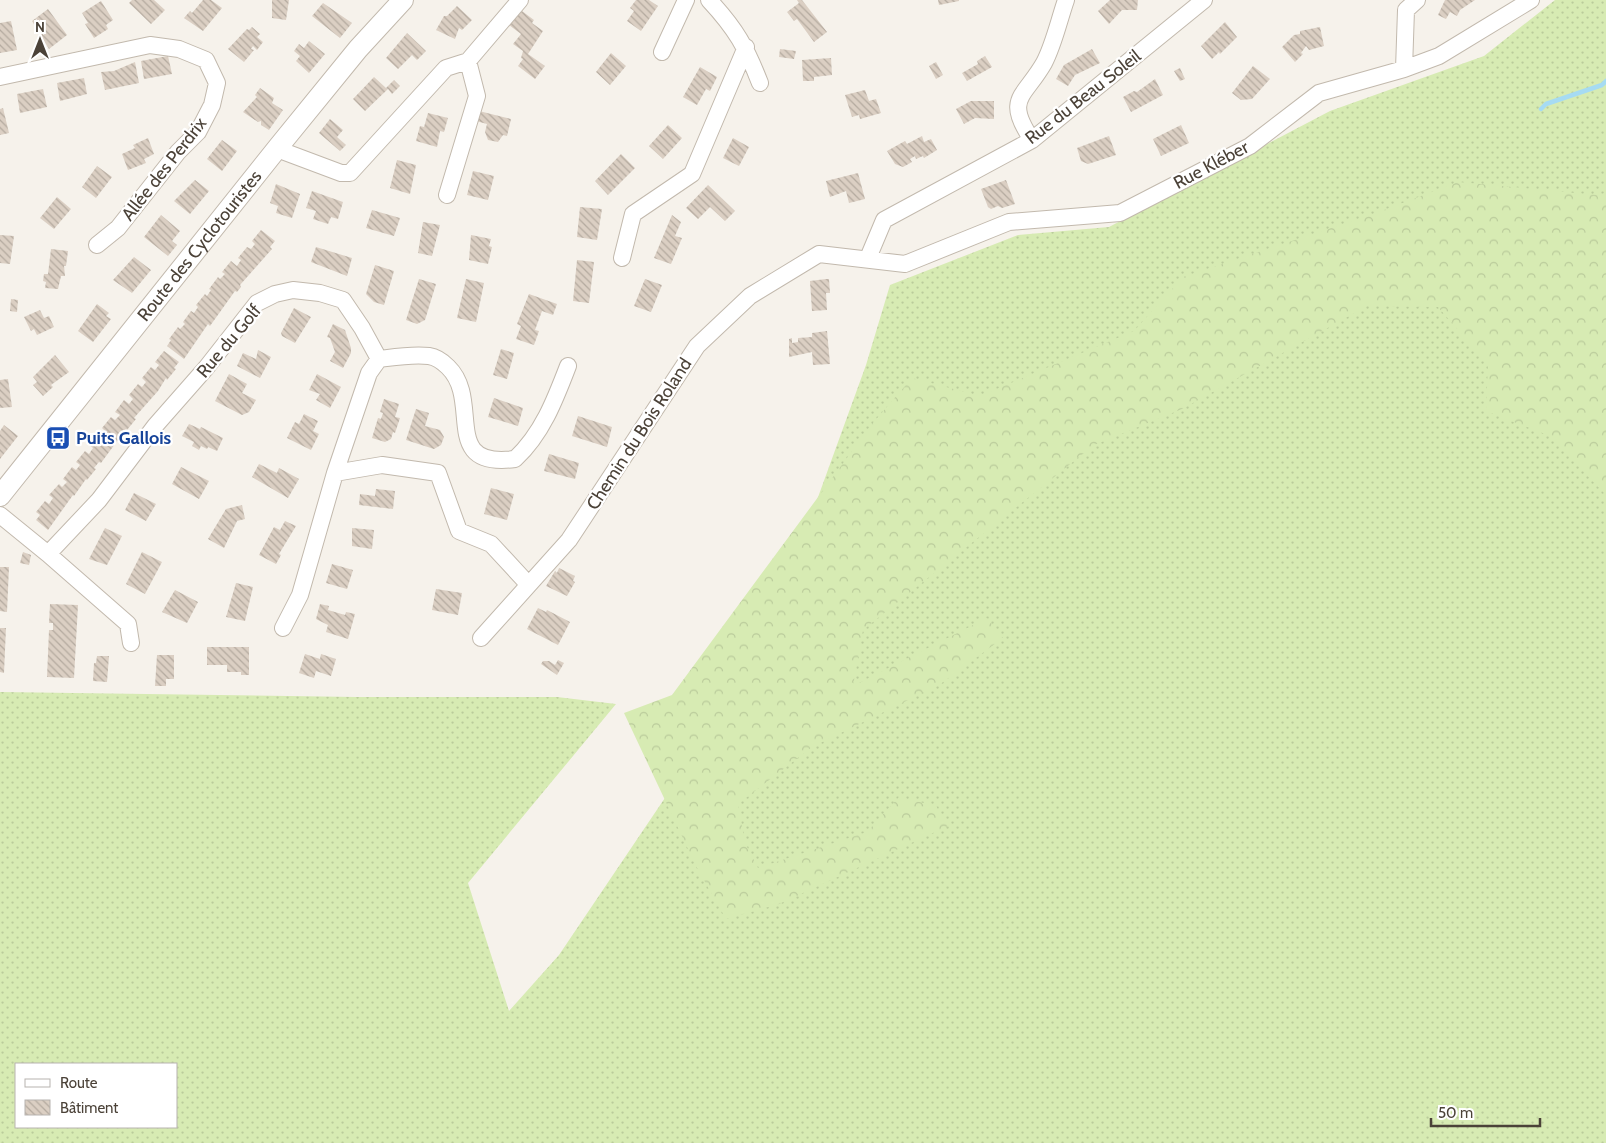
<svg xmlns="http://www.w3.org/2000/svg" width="1606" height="1143" font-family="Cabin,sans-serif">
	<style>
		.grass { fill: url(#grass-dots); fill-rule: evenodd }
		.forest { fill: url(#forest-crowns) }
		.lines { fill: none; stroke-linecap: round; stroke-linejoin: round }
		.stream { stroke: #a6dbf3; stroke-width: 4.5 }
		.building { fill: url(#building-back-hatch) }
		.minor-casing { stroke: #c2b9ad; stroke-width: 18 }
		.tertiary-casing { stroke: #c2b9ad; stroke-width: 22 }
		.minor { stroke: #fff; stroke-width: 16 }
		.tertiary { stroke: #fff; stroke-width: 20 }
		.labels { text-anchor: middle; stroke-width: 4.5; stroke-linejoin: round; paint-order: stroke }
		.street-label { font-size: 18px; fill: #4b4238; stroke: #fff }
		.transit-label { font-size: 18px; font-weight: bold; fill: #164399; stroke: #fff; text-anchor: start }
	</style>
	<defs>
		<pattern id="grass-dots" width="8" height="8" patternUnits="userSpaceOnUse" patternTransform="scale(1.25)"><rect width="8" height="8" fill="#d7ebb3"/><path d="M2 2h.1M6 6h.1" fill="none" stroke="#bacb9b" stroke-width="1.8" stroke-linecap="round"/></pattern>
		<pattern id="forest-crowns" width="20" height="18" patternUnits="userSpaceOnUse" patternTransform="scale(1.25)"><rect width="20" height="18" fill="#d7ebb3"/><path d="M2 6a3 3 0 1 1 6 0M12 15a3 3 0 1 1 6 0" fill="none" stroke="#bacb9b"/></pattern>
		<pattern id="building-back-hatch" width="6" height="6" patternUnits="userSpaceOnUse" patternTransform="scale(1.25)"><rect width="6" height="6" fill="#dbcfc3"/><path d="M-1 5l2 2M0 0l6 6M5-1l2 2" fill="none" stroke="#b4aa9f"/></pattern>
	</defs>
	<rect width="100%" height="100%" fill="#f6f2eb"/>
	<path class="grass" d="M1555 0H1606V1143H0V692L357 697H557L616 704 468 883 509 1011 559 955 760 657 866 365 890 285 1018 235 1109 227 1330 111 1484 56ZM16 1064H176V1127H16Z"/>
	<path class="forest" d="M1458 182 1597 195 1606 193V495L1550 436 1486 411 1488 364 1438 307 1367 306 1182 409 1094 445 863 630 853 686 987 618 1003 638 939 685 812 747 738 804 745 843 758 868 867 832 899 797 936 806 948 826 779 904 726 919 696 866 624 713 672 695 872 424 912 378 980 396 1134 331 1183 277 1376 213Z"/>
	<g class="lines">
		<path class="stream" d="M1541 109 1546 104 1602 85 1606 81"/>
	</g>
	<path class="building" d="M132 0H154L165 10 151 24 129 3Z
		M203 0H211L222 8 203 31 184 18 190 11 192 13Z
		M272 0H289L286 20 272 18Z
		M636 0H649L658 6 641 31 627 21 634 11 630 8Z
		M797 0H802L827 32 814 42 797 19 794 21 787 12 799 3Z
		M938 0H959V1L939 5Z
		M1110 0H1138L1137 10H1122L1109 24 1098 11Z
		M1445 0H1475L1460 10 1457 16 1450 12 1446 19 1438 15Z
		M101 1 113 20 106 25 108 29 94 38 85 24 88 23 82 13Z
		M323 3 352 23 340 38 312 16Z
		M457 6 472 20 462 30 459 28 455 39 436 30 444 16H447Z
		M48 9 67 35 49 49 32 21Z
		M522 11 534 20 532 23 543 31 528 54 545 66 535 79 518 66 523 59 521 58 523 51 513 44 521 34 509 25Z
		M11 21 17 50 0 53V23Z
		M1225 22 1237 37 1220 54 1219 52 1212 59 1201 46Z
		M252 27 260 34 257 37 263 42 257 50 253 46 251 49 254 50 244 62 228 49 247 29 249 30Z
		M1320 27 1324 46 1309 50 1306 46 1301 53 1303 54 1295 62 1282 47 1294 35 1300 34V31Z
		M407 33 426 51 417 60 412 55 398 69 386 58Z
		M309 41 325 54 309 73 296 61 300 56 294 51 299 44 304 48Z
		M780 49 796 51 794 59 779 57Z
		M1092 49 1100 63 1075 75 1068 86 1056 79 1064 65Z
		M611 53 626 66 610 85 596 72Z
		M168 56 172 74 144 79 141 61Z
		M985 56 992 67 967 81 962 73 978 64 977 61Z
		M831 58 832 75 814 77V81H803L802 60Z
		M135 62 139 83 105 90 101 72 114 71Z
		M936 62 943 75 936 79 929 66Z
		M1253 66 1270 79 1252 99 1241 100 1232 93Z
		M700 67 717 77 710 91 706 89 697 105 683 97Z
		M1180 68 1185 79 1180 81 1174 71Z
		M374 77 386 88 394 80 400 86 392 94 388 89 365 111 353 99Z
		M84 78 87 94 60 101 57 83Z
		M1155 79 1163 95 1131 112 1123 97 1134 91 1137 92Z
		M260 88 274 98 272 103 283 110 269 130 261 125V121L258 122 243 112 257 97 255 95Z
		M43 89 47 107 20 113 17 94Z
		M865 90 869 101 876 99 881 113 860 119 859 115 852 117 845 95Z
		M971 101H994V119L975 118 964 124 956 109Z
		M3 108 9 133 0 135V109Z
		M479 111 511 119 507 136 503 135 498 142 488 140 485 132 487 124 476 121Z
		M428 113 448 118 444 132 440 131 437 147 416 141 420 126 424 127Z
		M330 119 343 130 337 137 346 145 340 151 319 133Z
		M668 125 682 138 663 159 649 146Z
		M1181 125 1189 143 1161 156 1153 139Z
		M922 136 924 142 931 139 937 150 924 158 923 156 916 159 915 156 910 159 912 162 903 167 895 164 887 151 905 141 907 144Z
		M1109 136 1116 155 1088 164 1081 161 1077 148Z
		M148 138 154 154 144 159 146 163 128 170 122 154 135 148 133 145Z
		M733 138 749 147 739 166 723 158Z
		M222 140 237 151 222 171 207 159Z
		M621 154 635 168 608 195 595 181Z
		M397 160 416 165 410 194 390 188Z
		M97 166 112 177 96 198 82 187Z
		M473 171 494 176 488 200 467 195Z
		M858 173 865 199 849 203 846 191 830 197 826 181Z
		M195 180 209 191 190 214 174 201Z
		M1006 180 1015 204 1002 208 998 206 991 209 988 207 981 189Z
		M276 184 300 194 292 218 276 213 278 206 270 203Z
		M708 185 735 211 725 221 710 207 698 219 686 208Z
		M312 191 343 202 338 219 331 217 328 224 313 219 316 211 306 208Z
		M57 197 71 209 54 229 40 218Z
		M580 207 602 209 597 240 577 237Z
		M372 210 400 218 394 236 366 228Z
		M161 215 180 231 172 241 177 245 168 256 144 237Z
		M672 215 681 222 675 236 682 238 671 264 654 258Z
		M423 222 440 225 432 256 418 253Z
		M261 230 275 241 270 247 272 249 240 285 241 287 237 292 235 291 210 326 208 324 184 359 167 346 171 340 169 339 178 327 180 329 185 324 183 322 191 311 194 313 198 307 196 305 205 294 207 296 211 290 209 289 218 277 220 279 225 274 222 272 231 261 237 266 241 260 238 258 247 247 251 249 255 244 252 241Z
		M0 235 14 236 10 264 0 263Z
		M471 235 491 239 489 246 492 247 488 264 469 260Z
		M316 247 352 258 347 276 311 262Z
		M51 249 68 251 66 266H64L65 276H61L58 289 45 288 46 282 43 281 44 274H48Z
		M134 257 151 270 132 293 113 280Z
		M577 260 594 262 589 303 573 301Z
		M375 265 394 271 384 305 374 302 366 294Z
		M419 279 436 284 425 320 417 324 406 320Z
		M466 279 484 283 476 322 457 318Z
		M645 279 662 285 651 312 634 306Z
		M826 279H829L830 293H826L827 310 812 311 810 281Z
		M529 294 557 304 553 315 542 311 535 330 539 331 534 345 516 339 521 326 517 324Z
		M11 299 18 300 17 312 10 311Z
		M97 304 109 313 106 316 111 319 93 342 78 331Z
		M294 308 311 317 295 343 282 336 281 333Z
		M40 310 44 318 49 316 54 327 37 335 34 329 31 331 24 317Z
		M333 324 345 330 351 348V353L343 368 330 361 335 352 330 338 327 337Z
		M827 331 830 364 813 365 812 352 789 357V339L792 338V343L798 342V338L812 337V333Z
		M501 349 514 353 507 379 493 375Z
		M258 350 271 357 260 378 237 366 243 353 256 359Z
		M164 351 179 362 174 368 176 369 167 380 166 378 158 391 134 418 136 419 127 430 126 429 101 463 99 462 94 468 96 469 87 480 86 479 74 496 73 495 48 530 36 520 40 515 36 512 45 501 49 504 53 498 49 495 59 484 62 487 67 482 63 479 72 467 76 470 80 465 76 462 85 451 89 454 93 448 89 445 98 434 102 437 106 432 102 428 111 417 115 420 120 415 115 412 124 400 129 404 133 399 129 395 138 384 142 387 146 382 142 378 151 367 155 370 159 365 155 362Z
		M55 355 69 372 51 385 53 387 43 396 33 385 37 382 33 377Z
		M229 374 247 384 242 393 256 400 249 412 242 415 215 401Z
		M317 374 341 387 330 408 316 400 320 394 309 390Z
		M8 379 12 407 0 408V380Z
		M494 398 523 408 518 426 488 417Z
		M384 399 399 404 395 417 400 418 395 433 393 432 391 439 385 442 372 438 378 418 381 419 383 413 380 412Z
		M416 409 429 413 425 426 440 430 444 437 441 445 434 449 406 440Z
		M304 414 318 421 313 431 319 434 311 450 287 438 295 422 299 424Z
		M578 416 612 427 607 447 572 436Z
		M189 424 200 429 201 427 223 438 217 451 208 447 207 449 201 446 199 450 192 446 194 442 182 436Z
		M4 425 18 436 0 459V431Z
		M549 454 579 463 575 479 544 471Z
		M259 464 277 473 279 468 299 479 288 498 252 477Z
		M181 467 209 481 199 499 172 484Z
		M491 488 514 494 507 520 484 514Z
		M376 489 395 491 393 509 359 505 360 494 375 496Z
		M134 493 156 504 146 521 125 510Z
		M242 505 245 519 237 521 224 548 208 539 226 509Z
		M285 521 296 526 279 554 281 555 276 564 259 555 274 527 280 530Z
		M105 528 122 536 107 565 89 559Z
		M352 528 374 530 372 549 352 546Z
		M23 552 31 555 29 565 20 563Z
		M142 552 162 562 145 594 126 584Z
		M332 564 353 570 347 589 326 583Z
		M0 567H9L7 612 0 611Z
		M559 568 575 576 573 581 575 582 567 596 546 586 555 571 557 573Z
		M236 583 253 587 245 621 226 617Z
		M436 589 462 593 458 615 432 610Z
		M175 590 198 602 187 623 162 612Z
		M50 604 78 605 74 678 47 677 49 630H53V623H49Z
		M320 604 329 606 328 610 345 615 346 612 355 614 348 639 326 632 328 625 316 619Z
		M538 608 546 612 547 610 570 622 558 645 527 629Z
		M0 628H6L4 673 0 672Z
		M207 647H249V675H241V672H227V665H207Z
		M305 654 320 659 321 654 336 659 331 676 316 671 314 678 299 673Z
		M157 655H174V679H166V686H155Z
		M97 656H109L107 682 93 681 94 663H96Z
		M558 660 564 663 557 675 541 664 543 661H549L555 665Z"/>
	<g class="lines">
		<defs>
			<path id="minor" d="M709 0C736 29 746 47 760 83
				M662 52 686 0
				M1404 69 1406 10 1417 0
				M0 77 150 45 179 49 206 60 217 83 212 105 198 132 178 152 118 228 97 245
				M1032 140C1004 98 1024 98 1044 63 1054 44 1059 20 1066 0
				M279 146 285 152 341 173H350L446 68 468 61 520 0
				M447 195 477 96 468 61
				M622 258 633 214 692 174 746 47
				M868 258 884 220 1032 140 1204 0
				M379 359C395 357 412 354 429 356 436 357 443 362 448 367 483 401 439 469 515 459 542 434 555 400 568 366
				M335 473 382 465 438 473 459 531 491 544 528 584
				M0 515 48 554 99 500 155 426 206 368 257 303 275 294 293 290 320 293 343 300 362 328 379 359 369 373 335 473 300 595 283 628
				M48 554 128 624 131 643
				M481 638 569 540 697 346 750 296 819 254 905 264 1009 222 1120 213 1250 146 1319 93 1404 69 1439 56 1531 0"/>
			<g id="tertiary">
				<path id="s1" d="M0 496 279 146 358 49 403 0"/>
			</g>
		</defs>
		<use href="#minor" class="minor-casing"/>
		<use href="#tertiary" class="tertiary-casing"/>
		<use href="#minor" class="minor"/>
		<use href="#tertiary" class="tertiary"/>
	</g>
	<defs>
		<symbol id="bus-square" viewBox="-11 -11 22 22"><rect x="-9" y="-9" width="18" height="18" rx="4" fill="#1a4fb4" stroke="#fff"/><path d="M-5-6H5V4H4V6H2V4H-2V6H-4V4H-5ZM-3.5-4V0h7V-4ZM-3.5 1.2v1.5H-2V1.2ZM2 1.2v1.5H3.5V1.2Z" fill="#fff"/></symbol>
	</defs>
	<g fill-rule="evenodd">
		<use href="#bus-square" x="44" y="424" width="28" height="28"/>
	</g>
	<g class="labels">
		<g class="street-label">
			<text transform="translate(1083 97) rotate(-38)" y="6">Rue du Beau Soleil</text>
			<text transform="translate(1211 165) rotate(-28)" y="6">Rue Kléber</text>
			<text transform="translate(164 169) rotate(-52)" y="6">Allée des Perdrix</text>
			<text dy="6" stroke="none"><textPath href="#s1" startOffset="320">Route des Cyclotouristes</textPath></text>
			<text transform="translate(229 341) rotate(-50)" y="6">Rue du Golf</text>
			<text transform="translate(639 434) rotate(-57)" y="6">Chemin du Bois Roland</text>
		</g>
		<g class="transit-label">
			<text x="76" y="444">Puits Gallois</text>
		</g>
	</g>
	<rect x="15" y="1063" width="162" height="65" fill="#ffffff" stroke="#b7b3af"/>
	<rect x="25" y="1079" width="25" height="8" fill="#ffffff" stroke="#b7b3af"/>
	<text x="60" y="1088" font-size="15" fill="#4b4238">Route</text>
	<rect x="25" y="1100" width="25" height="15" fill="url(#building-back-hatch)" stroke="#b7b3af"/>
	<text x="60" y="1113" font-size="15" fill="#4b4238">Bâtiment</text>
	<g transform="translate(40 40)" stroke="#ffffff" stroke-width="4" paint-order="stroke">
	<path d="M0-4L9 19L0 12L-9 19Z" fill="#4b4238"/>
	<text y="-8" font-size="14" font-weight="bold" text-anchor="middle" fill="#4b4238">N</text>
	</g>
	<path d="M1431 1118v8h109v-8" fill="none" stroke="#4b4238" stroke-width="2.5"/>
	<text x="1438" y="1118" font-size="15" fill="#4b4238" stroke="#ffffff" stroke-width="4" paint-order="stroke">50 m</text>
</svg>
